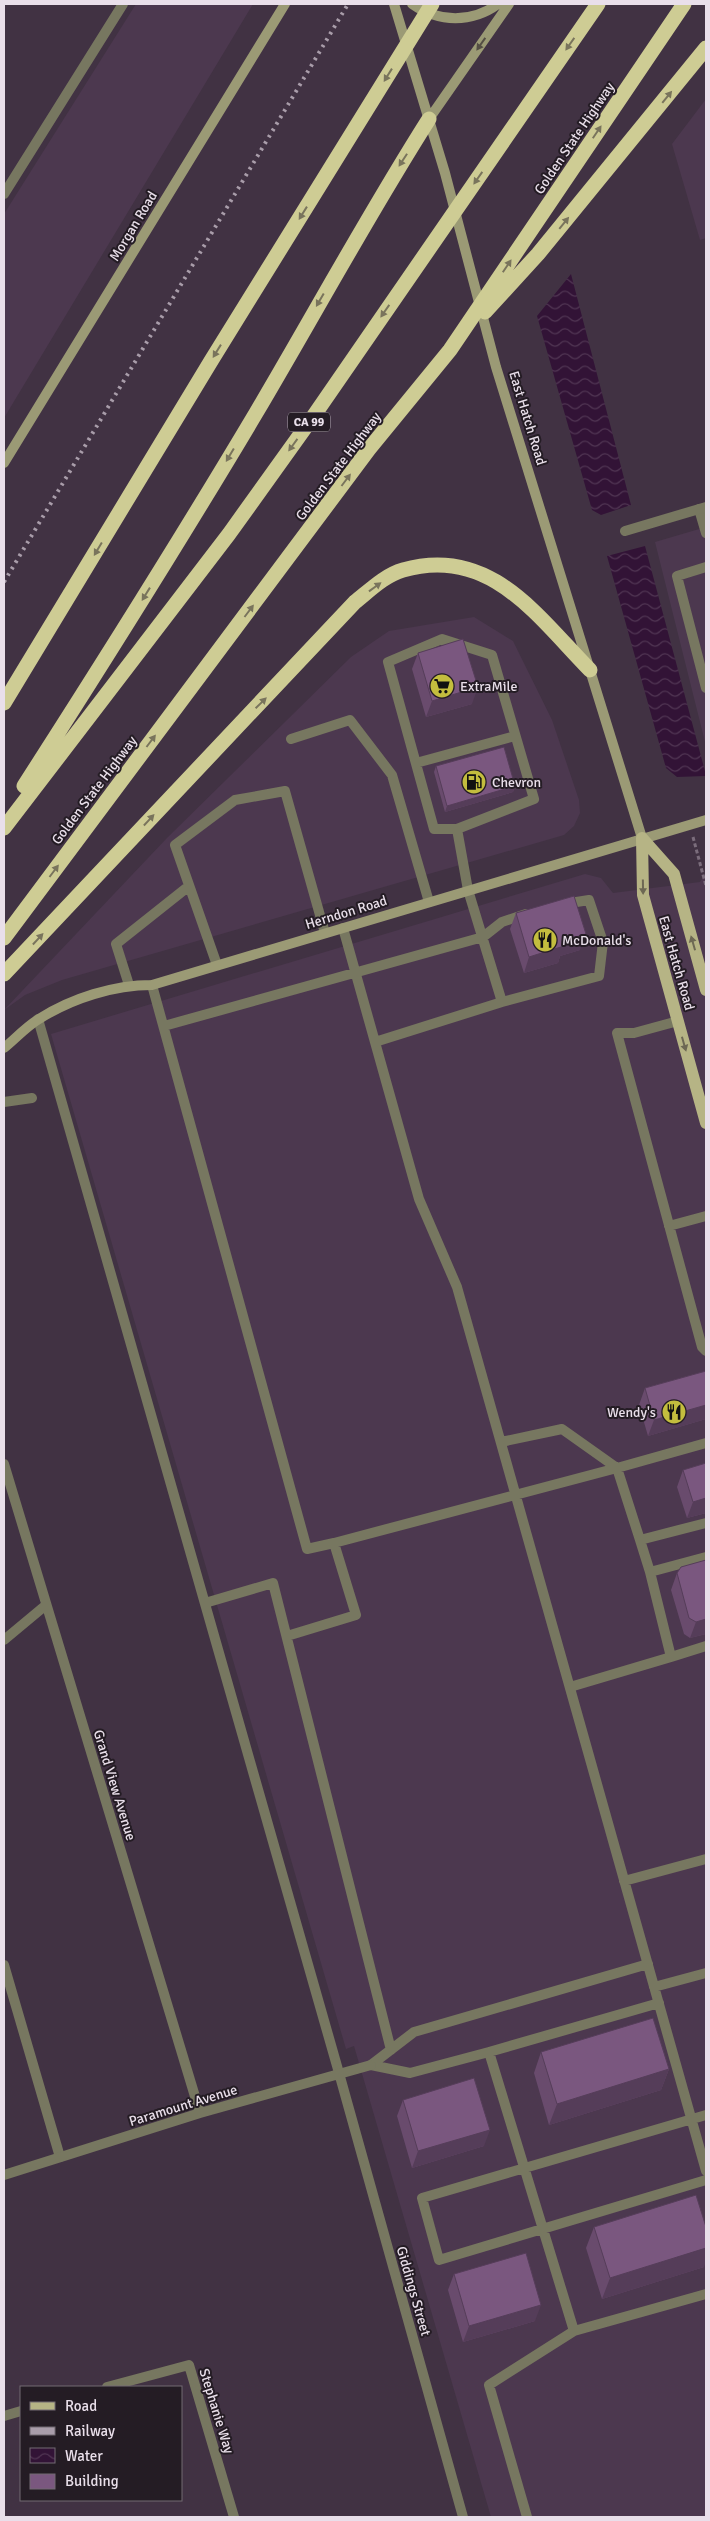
<svg xmlns="http://www.w3.org/2000/svg" width="710" height="2521" font-family="Signika,sans-serif">
	<style>
		.built { fill: #4c384f }
		.water { fill: url(#water-waves) }
		.lines { fill: none; stroke-linecap: round; stroke-linejoin: round }
		.path { stroke: #7b6d7c; stroke-width: 3; stroke-dasharray: 4 2.5; stroke-linecap: butt }
		.lane { stroke: #777760; stroke-width: 10 }
		.street { stroke: #777760; stroke-width: 10 }
		.secondary { stroke: #9b9a75; stroke-width: 10 }
		.primary { stroke: #b6b485; stroke-width: 12 }
		.highway { stroke: #cecc94; stroke-width: 15 }
		.rail { stroke: #a99daa; stroke-width: 4; stroke-dasharray: 2.5 5; stroke-linecap: butt }
		.wall { fill: #694b6d }
		.shaded-wall { fill: #553d59 }
		.building { fill: #7a577f; stroke: #553d59 }
		.oneway { fill: #544e44 }
		.oneway2 { fill: #79745c }
		.oneway3 { fill: #6d6854 }
		.labels { text-anchor: middle; stroke-width: 4; stroke-linejoin: round; paint-order: stroke }
		.shield { fill: #241c24; stroke: #aea4af; stroke-width: 1 }
		.shield-label { font-size: 12px; font-weight: bold; fill: #e9dfea }
		.street-label { font-size: 14px; fill: #e9dfea; stroke: #241c24 }
		.poi-label { font-size: 14px; fill: #e9dfea; stroke: #241c24; text-anchor: start }
	</style>
	<defs>
		<pattern id="water-waves" width="16" height="10" patternUnits="userSpaceOnUse" patternTransform="scale(1.25)"><rect width="16" height="10" fill="#321336"/><path d="M0 5q4-4 8 0t8 0" fill="none" stroke="#503553"/></pattern>
	</defs>
	<rect width="100%" height="100%" fill="#413243"/>
	<path class="built" d="M136 4H253L4 418V214Z
		M706 99V238L700 240 672 144Z
		M706 527V746L655 542Z
		M474 617 513 641 552 720 579 800 580 813 574 826 564 835 62 980 25 995 4 1010 167 838 351 657 389 631Z
		M706 873V2517H491L354 2046 346 2049 51 1034 585 874 601 878 613 893 700 882Z"/>
	<path class="water" d="M571 274 631 505 601 515 592 510 537 316Z
		M645 546 706 775V776L677 777 666 768 607 556Z"/>
	<g class="lines">
		<path class="path" d="M693 837 706 886"/>
		<path class="lane" d="M4 194 123 4
			M699 509 706 533
			M706 567 677 576 706 688
			M291 739 350 720 392 775 429 902
			M416 763 515 736
			M457 829H434L388 662 442 639 492 655 534 799 457 829 468 890 502 1002 599 976 603 942 589 900 564 904
			M343 928 419 1199 457 1287 706 2171
			M217 965 175 845 235 800 285 791 325 933
			M129 985 116 944 189 886
			M152 985 307 1549 334 1543
			M38 1019 339 2073
			M678 1021 634 1033H617L702 1347 706 1351
			M164 1026 483 937 502 922 526 914
			M375 1042 502 1002
			M4 1102 32 1098
			M669 1226 706 1216
			M640 1540 617 1468 706 1443
			M706 1557 650 1572 671 1657 706 1646
			M650 1572 640 1540 706 1523
			M205 1603 273 1583 391 2050
			M287 1636 356 1615 334 1543 617 1468 562 1429 501 1442
			M570 1687 671 1657
			M624 1881 706 1859
			M4 1965 60 2157
			M654 1987 706 1973
			M371 2065 414 2032 648 1964
			M371 2065 410 2073 489 2052
			M706 2115 422 2198 439 2260 706 2180
			M574 2331 706 2294
			M527 2517 489 2385 574 2331 489 2052 659 2003"/>
		<path class="street" d="M625 531 706 507
			M4 1464 200 2113
			M4 1640 46 1605
			M339 2073 463 2517
			M4 2175 200 2113 371 2065
			M107 2387 189 2365 234 2517
			M4 2416 21 2411"/>
		<path class="secondary" d="M394 4 445 173 496 367 642 838
			M412 4C439 23 472 23 498 4
			M429 119 509 4
			M4 463 285 4
			M4 1048C15 1039 27 1026 39 1019 72 998 114 985 152 985L706 820"/>
		<path class="primary" d="M642 838 643 895 706 1123
			M642 838 674 874 706 990"/>
		<path class="highway" d="M485 312 538 254 706 48
			M4 703 211 361 432 4
			M24 786C103 663 181 539 256 413 314 315 368 215 429 119
			M4 828 229 534 315 414 598 4
			M4 938 369 449 450 350 684 4
			M4 974 355 602C369 591 385 575 403 570 490 545 537 616 590 670"/>
		<path class="rail" d="M4 582 348 4"/>
	</g>
	<path class="wall" d="M418 653 472 704 426 717 412 669Z
		M436 766 515 786 513 792 445 812 434 772Z
		M516 913 580 950 560 956 558 963 524 973 510 929Z
		M706 1371V1419L648 1436 639 1405 645 1388Z
		M683 1470 706 1513 687 1518 677 1487Z
		M677 1573 706 1634 690 1638 684 1634 671 1590Z
		M541 2052 669 2069 661 2090 549 2125 534 2073Z
		M403 2100 484 2146 412 2168 397 2116Z
		M594 2227 704 2267 602 2299 586 2248Z
		M454 2274 535 2321 463 2342 448 2290Z"/>
	<path class="shaded-wall" d="M478 687 472 704 426 717 432 701Z
		M515 786 513 792 445 812 447 806Z
		M586 934 580 950 560 956 558 963 524 973 529 957 562 941Z
		M706 1405V1419L648 1436 654 1420Z
		M706 1498V1513L687 1518 693 1502Z
		M706 1619V1634L690 1638 696 1622Z
		M669 2069 661 2090 549 2125 557 2104Z
		M490 2130 484 2146 412 2168 418 2151Z
		M706 2248V2262L704 2267 602 2299 610 2278Z
		M541 2305 535 2321 463 2342 469 2326Z"/>
	<path class="building" d="M463 639 478 687 432 701 418 653Z
		M504 747 515 786 447 806 436 766Z
		M574 896 586 934 562 941 564 946 529 957 516 913Z
		M706 1371V1405L654 1420 645 1388Z
		M706 1463V1498L693 1502 683 1470Z
		M706 1560V1619L696 1622 689 1618 677 1573 681 1567Z
		M653 2018 669 2069 557 2104 541 2052Z
		M474 2078 490 2130 418 2151 403 2100Z
		M696 2195 706 2227V2248L610 2278 594 2227Z
		M526 2253 541 2305 469 2326 454 2274Z"/>
	<defs><path id="oneway-solid" d="M-6-.8H1V-3.2L6.5 0L1 3.2V.8H-6Z" transform="scale(1.25)"/></defs>
	<use class="oneway" href="#oneway-solid" transform="translate(481 44) rotate(125)"/>
	<g class="oneway2">
		<use href="#oneway-solid" transform="translate(570 44) rotate(125)"/>
		<use href="#oneway-solid" transform="translate(388 75) rotate(122)"/>
		<use href="#oneway-solid" transform="translate(667 97) rotate(-51)"/>
		<use href="#oneway-solid" transform="translate(597 132) rotate(-56)"/>
		<use href="#oneway-solid" transform="translate(403 160) rotate(123)"/>
		<use href="#oneway-solid" transform="translate(478 178) rotate(125)"/>
		<use href="#oneway-solid" transform="translate(303 213) rotate(122)"/>
		<use href="#oneway-solid" transform="translate(564 223) rotate(-51)"/>
		<use href="#oneway-solid" transform="translate(507 266) rotate(-56)"/>
		<use href="#oneway-solid" transform="translate(320 300) rotate(120)"/>
		<use href="#oneway-solid" transform="translate(385 311) rotate(125)"/>
		<use href="#oneway-solid" transform="translate(217 351) rotate(122)"/>
		<use href="#oneway-solid" transform="translate(293 445) rotate(126)"/>
		<use href="#oneway-solid" transform="translate(230 455) rotate(121)"/>
		<use href="#oneway-solid" transform="translate(346 480) rotate(-53)"/>
		<use href="#oneway-solid" transform="translate(98 549) rotate(121)"/>
		<use href="#oneway-solid" transform="translate(375 587) rotate(-36)"/>
		<use href="#oneway-solid" transform="translate(146 594) rotate(122)"/>
		<use href="#oneway-solid" transform="translate(249 611) rotate(-53)"/>
		<use href="#oneway-solid" transform="translate(261 703) rotate(-44)"/>
		<use href="#oneway-solid" transform="translate(151 741) rotate(-53)"/>
		<use href="#oneway-solid" transform="translate(149 820) rotate(-47)"/>
		<use href="#oneway-solid" transform="translate(54 871) rotate(-53)"/>
		<use href="#oneway-solid" transform="translate(38 939) rotate(-47)"/>
	</g>
	<g class="oneway3">
		<use href="#oneway-solid" transform="translate(643 887) rotate(89)"/>
		<use href="#oneway-solid" transform="translate(693 943) rotate(-106)"/>
		<use href="#oneway-solid" transform="translate(684 1044) rotate(74)"/>
	</g>
	<defs>
		<symbol id="supermarket-disc" viewBox="-11 -11 22 22"><circle r="9.5" fill="#c3bd3e" stroke="#241c24"/><path d="M-6-5.5h2.5l.6 2H6L4.5 2H-2.5L-4.4-4H-6ZM-1.5 3.2a1.3 1.3 0 1 0 .1 0ZM3 3.2a1.3 1.3 0 1 0 .1 0Z" fill="#111"/></symbol>
		<symbol id="fuel-disc" viewBox="-11 -11 22 22"><circle r="9.5" fill="#c3bd3e" stroke="#241c24"/><path d="M-5.5-6h7V0h2V4h1.3V-2.5L3-4.5l.8-.8L6-3V5H2.5V1h-1V6h-7ZM-4.2-4.7v3.2H.2V-4.7Z" fill="#111"/></symbol>
		<symbol id="restaurant-disc" viewBox="-11 -11 22 22"><circle r="9.5" fill="#c3bd3e" stroke="#241c24"/><path d="M-5-6h1v4h1v-4h1v4h1v-4h1v5L-1.5 .5V6h-2V.5L-5-1ZM5-6V6H3V1.5H1.5Q1.5-4 5-6Z" fill="#111"/></symbol>
	</defs>
	<g fill-rule="evenodd">
		<use href="#supermarket-disc" x="428" y="672" width="28" height="28"/>
		<use href="#fuel-disc" x="460" y="768" width="28" height="28"/>
		<use href="#restaurant-disc" x="531" y="926" width="28" height="28"/>
		<use href="#restaurant-disc" x="660" y="1398" width="28" height="28"/>
	</g>
	<g class="labels">
		<rect class="shield" x="288" y="412.5" width="42" height="19" rx="4"/>
		<g class="shield-label">
			<text x="309" y="426">CA 99</text>
		</g>
		<g class="street-label">
			<text transform="translate(574 138) rotate(-56)" y="5">Golden State Highway</text>
			<text transform="translate(133 226) rotate(-59)" y="5">Morgan Road</text>
			<text transform="translate(528 418) rotate(73)" y="5">East Hatch Road</text>
			<text transform="translate(338 466) rotate(-53)" y="5">Golden State Highway</text>
			<text transform="translate(94 790) rotate(-53)" y="5">Golden State Highway</text>
			<text transform="translate(346 912) rotate(-17)" y="5">Herndon Road</text>
			<text transform="translate(677 963) rotate(74)" y="5">East Hatch Road</text>
			<text transform="translate(115 1785) rotate(73)" y="5">Grand View Avenue</text>
			<text transform="translate(183 2105) rotate(-17)" y="5">Paramount Avenue</text>
			<text transform="translate(414 2291) rotate(74)" y="5">Giddings Street</text>
			<text transform="translate(217 2411) rotate(73)" y="5">Stephanie Way</text>
		</g>
		<g class="poi-label">
			<text x="460" y="691">ExtraMile</text>
			<text x="492" y="787">Chevron</text>
			<text x="562" y="945">McDonald's</text>
			<text x="656" y="1417" text-anchor="end">Wendy's</text>
		</g>
	</g>
	<rect width="710" height="2521" fill="none" stroke="#e9dfea" stroke-width="10"/>
	<rect x="20" y="2386" width="162" height="115" fill="#241c24" stroke="#736a73"/>
	<rect x="30" y="2402" width="25" height="8" fill="#b6b485" stroke="#736a73"/>
	<text x="65" y="2411" font-size="15" fill="#e9dfea">Road</text>
	<rect x="30" y="2427" width="25" height="8" fill="#a99daa" stroke="#736a73"/>
	<text x="65" y="2436" font-size="15" fill="#e9dfea">Railway</text>
	<rect x="30" y="2448" width="25" height="15" fill="url(#water-waves)" stroke="#736a73"/>
	<text x="65" y="2461" font-size="15" fill="#e9dfea">Water</text>
	<rect x="30" y="2474" width="25" height="15" fill="#7a577f" stroke="#736a73"/>
	<text x="65" y="2486" font-size="15" fill="#e9dfea">Building</text>
</svg>
